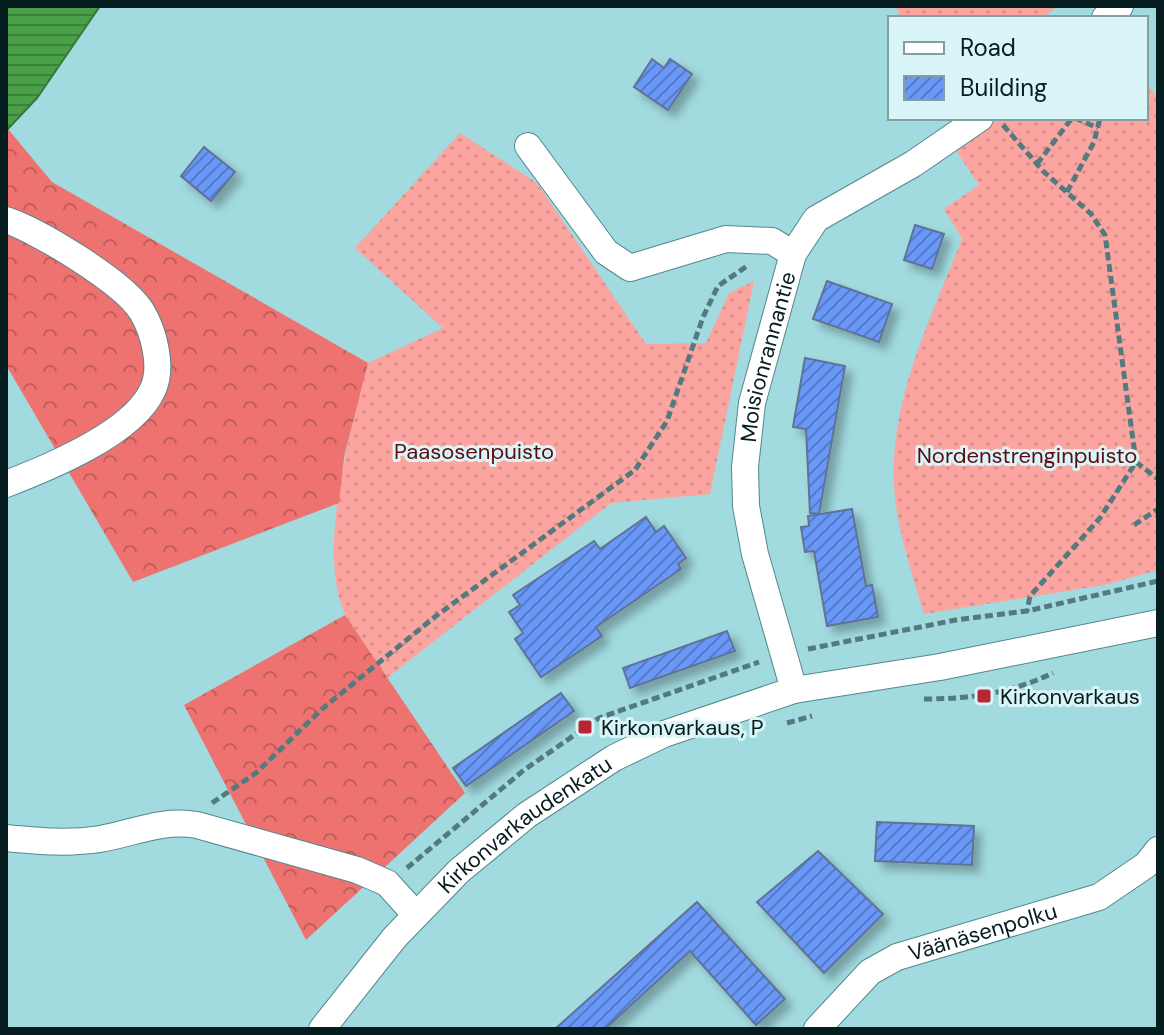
<svg xmlns="http://www.w3.org/2000/svg" width="1164" height="1035" font-family="'DM Sans',sans-serif">
	<style>
		.grass { fill: url(#grass-dots) }
		.forest { fill: url(#forest-crowns) }
		.water { fill: url(#water-rules); stroke: #35793a; stroke-width: 2 }
		.building { fill: url(#building-hatch); stroke: #607295; stroke-width: 2; filter: url(#shadow) }
		.lines { fill: none; stroke-linecap: round; stroke-linejoin: round }
		.minor-casing { stroke: #51888d; stroke-width: 28 }
		.path { stroke: #537b7f; stroke-width: 5; stroke-dasharray: 8 4; stroke-linecap: butt }
		.minor { stroke: #fff; stroke-width: 26 }
		.poi-dot { fill: #b72631; stroke: #d9f5f7; stroke-width: 3 }
		.labels { text-anchor: middle; stroke-width: 6; stroke-linejoin: round; paint-order: stroke }
		.street-label { font-size: 22px; fill: #061d1f; stroke: #d9f5f7 }
		.park-label { font-size: 22px; fill: #5a0d13; stroke: #d9f5f7 }
		.poi-label { font-size: 22px; fill: #061d1f; stroke: #d9f5f7; text-anchor: start }
	</style>
	<defs>
		<pattern id="grass-dots" width="8" height="8" patternUnits="userSpaceOnUse" patternTransform="scale(2)"><rect width="8" height="8" fill="#fca5a0"/><path d="M2 2h.1M6 6h.1" fill="none" stroke="#d68e89" stroke-width="1.8" stroke-linecap="round"/></pattern>
		<pattern id="forest-crowns" width="20" height="18" patternUnits="userSpaceOnUse" patternTransform="scale(2)"><rect width="20" height="18" fill="#ee7370"/><path d="M2 6a3 3 0 1 1 6 0M12 15a3 3 0 1 1 6 0" fill="none" stroke="#bf5e5b"/></pattern>
		<pattern id="water-rules" width="6" height="5" patternUnits="userSpaceOnUse" patternTransform="scale(2)"><rect width="6" height="5" fill="#49a046"/><path d="M0 2.5h6" fill="none" stroke="#3b823a"/></pattern>
		<pattern id="building-hatch" width="6" height="6" patternUnits="userSpaceOnUse" patternTransform="scale(2)"><rect width="6" height="6" fill="#6998f9"/><path d="M-1 1l2-2M0 6l6-6M5 7l2-2" fill="none" stroke="#547bc9"/></pattern>
		<filter id="shadow"><feDropShadow dx="7" dy="7" stdDeviation="4" flood-color="#0004"/></filter>
	</defs>
	<rect width="100%" height="100%" fill="#a1dadf"/>
	<path class="grass" d="M895 6H1058L1042 18H901Z
		M1146 82 1158 99V570L1104 585 924 614C912 573 896 527 894 484 890 398 932 316 962 239L944 209 979 185 955 149 999 118H1146Z
		M460 133 537 183 646 344 706 343 729 293 754 281 710 494 611 503 387 678C374 658 356 638 346 616 315 552 351 430 368 363L443 328 355 248Z"/>
	<path class="forest" d="M8 129 52 182 368 363 344 457 339 503 133 582 6 365Z
		M345 615 465 793 306 940 184 705Z"/>
	<path class="water" d="M6 6H100L37 98 6 131Z"/>
	<path class="building" d="M652 59 664 68 670 59 692 74 668 110 634 87Z
		M204 147 235 172 211 201 181 176Z
		M915 225 944 234 932 269 904 260Z
		M827 281 892 304 879 342 813 319Z
		M805 358 845 366 819 514 810 513 806 429 793 427Z
		M852 509 866 586 872 585 878 617 827 626 814 551 805 552 801 527 809 526 808 516Z
		M646 517 656 532 664 526 686 558 678 564 681 569 596 627 602 636 541 677 515 639 523 633 509 612 520 605 513 595 594 541 600 549Z
		M727 631 735 651 630 688 623 668Z
		M561 693 574 711 466 786 453 768Z
		M877 822 974 826 972 865 875 861Z
		M818 851 883 914 824 973 757 902Z
		M697 902 785 999 756 1025 690 951 605 1029H555Z"/>
	<g class="lines">
		<defs>
			<g id="minor">
				<path d="M1105 18 1120 6"/>
				<path d="M528 146 606 252 630 268 726 239 772 241 793 254"/>
				<path d="M6 220C39 231 125 283 142 312 154 332 163 367 153 389 134 433 48 468 6 484"/>
				<path id="s1" d="M794 690 755 554 746 506 745 467 752 403 793 254 816 219 913 164 980 118"/>
				<path d="M6 838C38 841 68 844 100 839 134 833 162 819 197 825L357 870 387 883 416 915"/>
				<path id="s2" d="M322 1029 395 937 459 871 527 815 614 758 664 734 794 690 940 667 1158 623"/>
				<path id="s3" d="M817 1029 870 972 897 957 1099 897 1146 865 1158 850"/>
			</g>
		</defs>
		<use href="#minor" class="minor-casing"/>
		<path class="path" d="M1075 118 1098 128
			M1003 125 1043 171 1091 214 1105 235 1136 462 1100 518 1030 596 1027 611
			M1037 164 1072 118
			M1067 192 1094 142 1100 118
			M1136 462 1158 479
			M1134 525 1158 509
			M808 649 956 620 1027 611 1158 581
			M924 699C971 699 1011 693 1053 673
			M787 723 812 716
			M212 803 256 773 322 709 436 616 635 470 667 421 703 317 718 286 747 266
			M407 868 524 770 599 718 759 662"/>
		<use href="#minor" class="minor"/>
	</g>
	<g class="poi-dot">
		<rect x="976" y="688" width="16" height="16" rx="4"/>
		<rect x="577" y="719" width="16" height="16" rx="4"/>
	</g>
	<g class="labels">
		<g class="street-label">
			<text dy="8" stroke="none"><textPath href="#s1" startOffset="342">Moisionrannantie</textPath></text>
			<text dy="8" stroke="none"><textPath href="#s2" startOffset="290">Kirkonvarkaudenkatu</textPath></text>
			<text dy="8" stroke="none"><textPath href="#s3" startOffset="198">Väänäsenpolku</textPath></text>
		</g>
		<g class="park-label">
			<text x="474" y="459">Paasosenpuisto</text>
			<text x="1027" y="463">Nordenstrenginpuisto</text>
		</g>
		<g class="poi-label">
			<text x="1000" y="704">Kirkonvarkaus</text>
			<text x="601" y="735">Kirkonvarkaus, P</text>
		</g>
	</g>
	<rect width="1164" height="1035" fill="none" stroke="#061d1f" stroke-width="16"/>
	<rect x="888" y="16" width="260" height="104" fill="#d9f5f7" stroke="#859fa1" stroke-width="2"/>
	<rect x="904" y="42" width="40" height="12" fill="#ffffff" stroke="#859fa1" stroke-width="2"/>
	<text x="960" y="56" font-size="24" fill="#061d1f">Road</text>
	<rect x="904" y="76" width="40" height="24" fill="url(#building-hatch)" stroke="#859fa1" stroke-width="2"/>
	<text x="960" y="96" font-size="24" fill="#061d1f">Building</text>
</svg>
